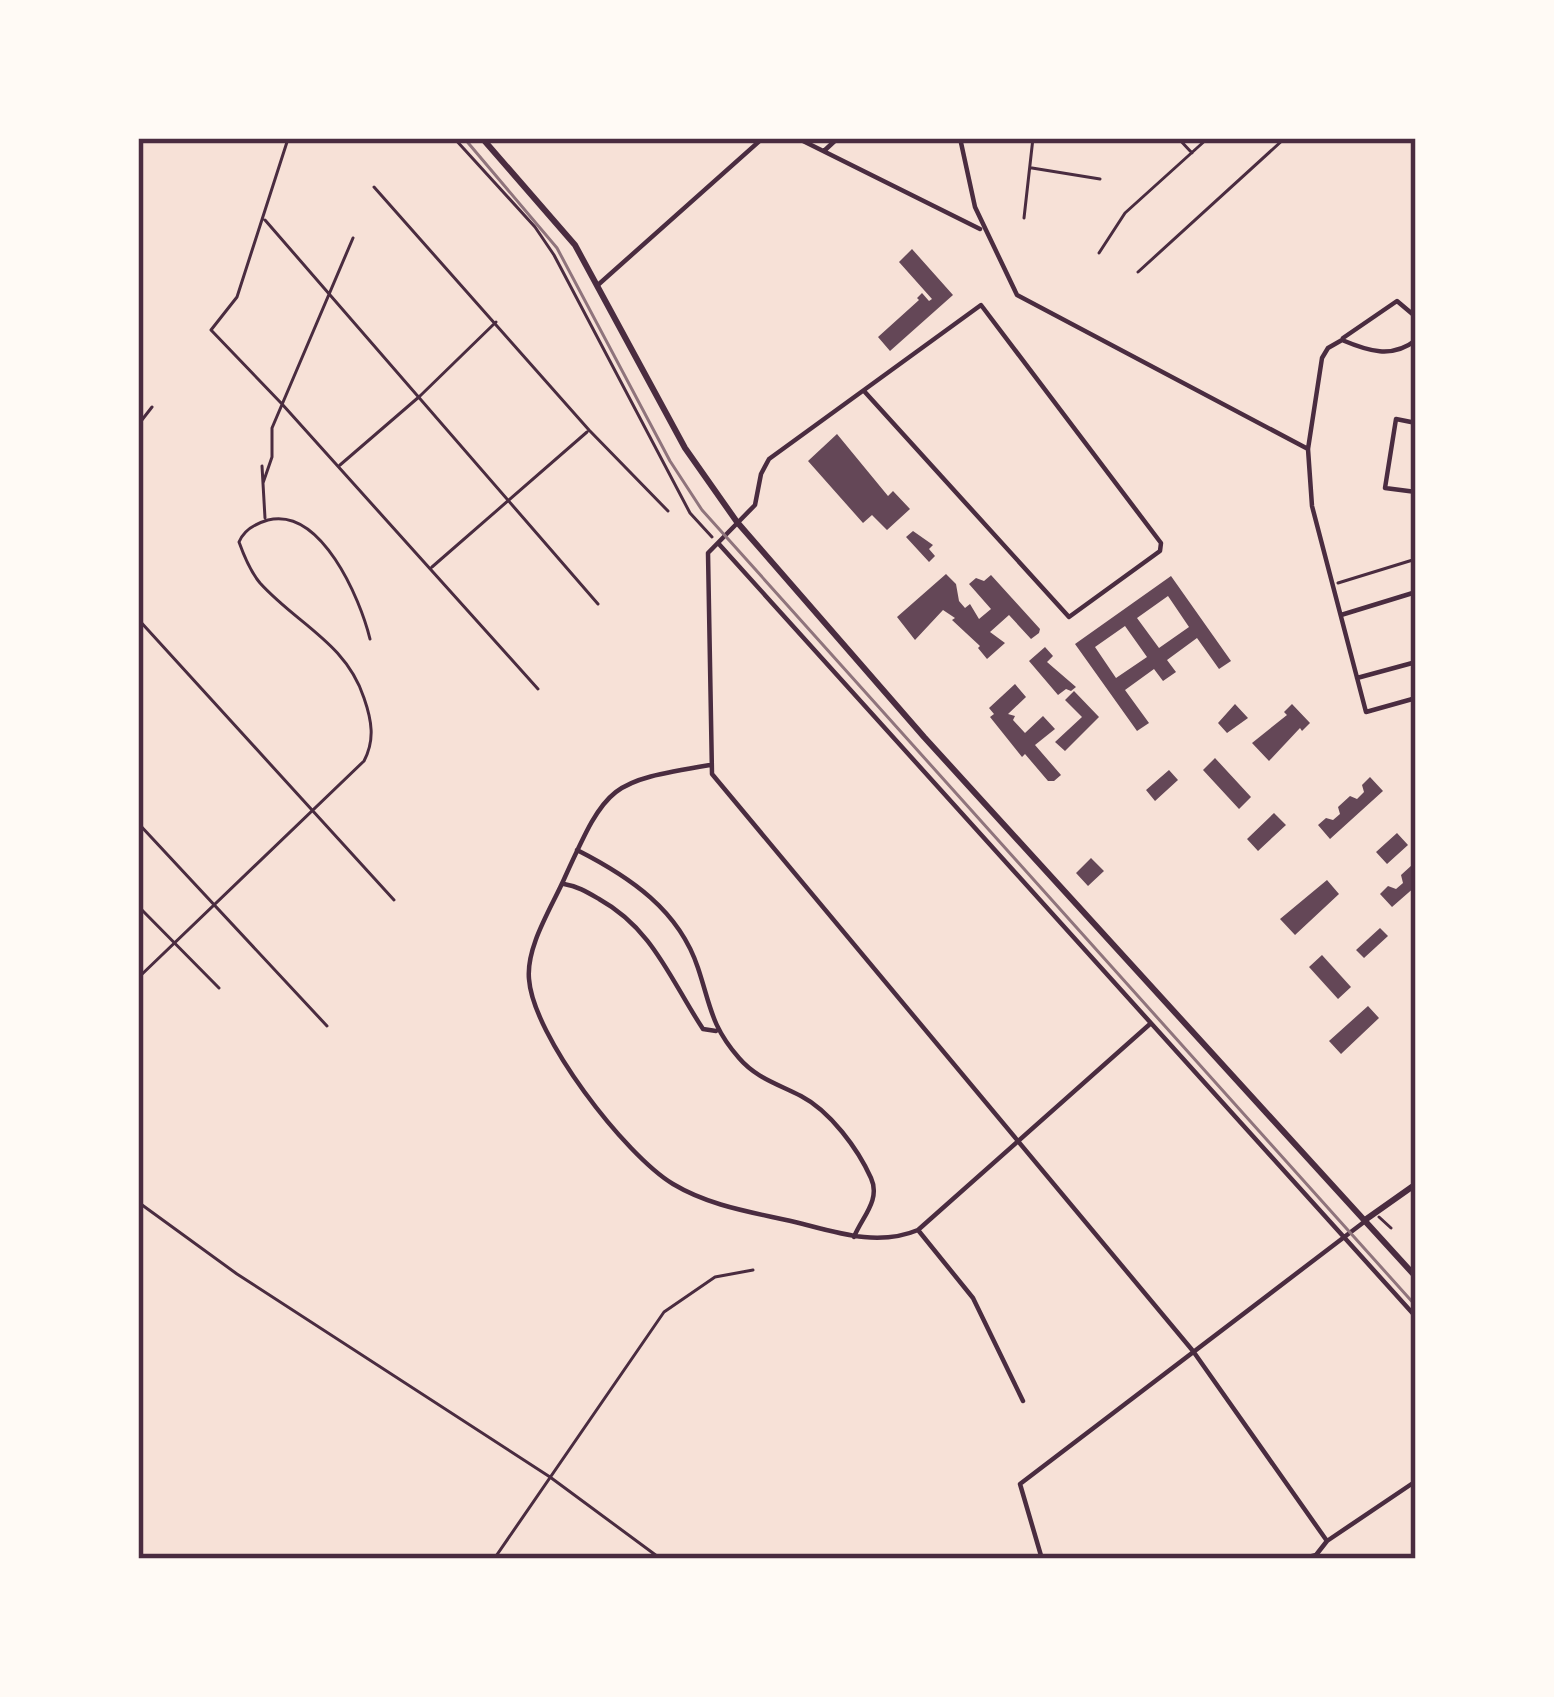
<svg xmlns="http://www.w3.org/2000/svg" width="1554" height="1697" font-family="'Fira Sans Condensed',sans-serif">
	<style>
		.building { fill: #644757; fill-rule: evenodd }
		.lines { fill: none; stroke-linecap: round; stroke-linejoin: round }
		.path { stroke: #4a2c40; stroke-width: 3 }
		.minor { stroke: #4a2c40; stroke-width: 4.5 }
		.tertiary { stroke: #4a2c40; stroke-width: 6 }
		.secondary { stroke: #4a2c40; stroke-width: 6 }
		.tram { stroke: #8f747c; stroke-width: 3 }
		.neatline { fill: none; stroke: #4a2c40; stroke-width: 4.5 }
	</style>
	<rect width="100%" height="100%" fill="#f7e1d7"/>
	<path class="building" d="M912 249 953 295 890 351 878 337 919 300 917 298 922 293 929 301 932 299 899 262Z
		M837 434 888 496 893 491 910 509 887 530 872 515 863 523 808 461Z
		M913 531 933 545 929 549 935 556 929 562 906 537Z
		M946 574 956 584 959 601 965 608 970 604 979 619 991 609 969 584 976 578 984 581 991 575 1040 629 1039 633 1031 639 1009 615 990 632 1005 643 987 659 978 648 980 646 952 620 955 618 943 610 915 640 897 617Z
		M1171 576 1231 661 1219 669 1197 638 1167 660 1176 672 1163 681 1154 669 1125 690 1149 723 1137 731 1075 644ZM1168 596 1189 627 1159 648 1137 618ZM1125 626 1147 657 1116 678 1095 647Z
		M1045 647 1053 656 1047 662 1076 687 1071 691 1066 689 1058 695 1029 661Z
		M1015 684 1026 697 1008 714 1015 716 1013 720 1025 733 1043 716 1055 729 1035 745 1061 775 1054 781H1048L1025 754 1022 757 990 717 994 714 989 708Z
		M1074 691 1099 717 1065 751 1055 742 1082 717 1065 700Z
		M1235 704 1248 718 1227 733 1218 723Z
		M1292 704 1310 723 1302 731 1300 728 1269 761 1252 743 1287 715 1284 712Z
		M1215 758 1251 797 1239 809 1203 770Z
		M1169 770 1178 780 1155 801 1146 790Z
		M1370 777 1383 791 1330 839 1318 825 1326 818 1333 820 1340 814 1338 807 1350 796 1357 799 1364 792 1362 785Z
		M1274 813 1286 825 1258 851 1247 839Z
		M1397 833 1408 845 1387 864 1376 852Z
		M1091 858 1104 871 1088 886 1076 873Z
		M1412 865 1416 869V886L1392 907 1380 894 1388 886 1396 889 1403 883 1401 875Z
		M1327 880 1339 894 1295 935 1280 919Z
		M1380 928 1388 936 1364 958 1356 950Z
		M1322 955 1351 987 1338 999 1309 967Z
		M1368 1006 1379 1018 1341 1054 1329 1041Z"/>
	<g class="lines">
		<path class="path" d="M454 138 535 227 554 255 690 513 712 537
			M1178 138 1192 153
			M287 142 237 297 211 330 282 404 538 689
			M1032 168 1100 179
			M374 187 589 430 668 511
			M1024 218 1033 138
			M265 220 598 604
			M1099 253 1125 213 1208 138
			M1138 272 1285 138
			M138 425 152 407
			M340 465 420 396 496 322
			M262 466 265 518
			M263 483 272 457V428L353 238
			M432 567 587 432
			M1338 583 1416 559
			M138 619 394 900
			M138 823 327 1026
			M138 906 219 988
			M138 978 364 761C375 740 372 721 364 698 346 643 297 624 260 583 250 571 244 556 239 542 244 530 254 524 268 520 321 507 360 598 370 639
			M138 1202 237 1274 550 1477 661 1559
			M1379 1217 1391 1228
			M494 1559 664 1312 715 1277 753 1270"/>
		<path class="minor" d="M797 138 980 229
			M960 138 975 207 1017 295 1308 449
			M825 150 838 138
			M599 284 763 138
			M1343 338 1397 301 1416 317
			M1416 340C1392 359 1368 351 1342 340L1328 348 1322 358 1308 449 1312 506 1366 712 1416 698
			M864 391 1069 617 1160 551 1161 543 981 305 769 459 761 474 755 505 708 553 712 774 1193 1351 1327 1541
			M1416 423 1396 419 1385 488 1416 492
			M718 543 1416 1317
			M1341 615 1416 592
			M1357 678 1416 662
			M710 765C609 782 608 783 565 877 552 907 526 946 529 979 533 1036 625 1155 673 1184 713 1208 759 1213 803 1224 841 1234 880 1246 918 1230L1150 1024
			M577 850C630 877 679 910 698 968 711 1007 711 1026 739 1058 756 1078 778 1084 801 1096 830 1111 858 1149 871 1178 881 1200 862 1217 854 1237
			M564 884C577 886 587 892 599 899 653 929 670 979 703 1029L716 1031
			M918 1230 973 1298 1023 1401
			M1042 1559 1020 1484 1364 1222
			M1301 1559 1316 1555 1327 1541 1416 1481"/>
		<path class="tertiary" d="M1365 1220 1416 1184"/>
		<path class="secondary" d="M482 138 575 245 685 448 737 522 924 737 1416 1277"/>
		<path class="tram" d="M464 138 557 248 670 461 702 510 1416 1306"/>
	</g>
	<rect width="1554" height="1697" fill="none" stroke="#fffaf5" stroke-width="282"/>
	<rect x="141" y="141" width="1272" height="1415" class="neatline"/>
</svg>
